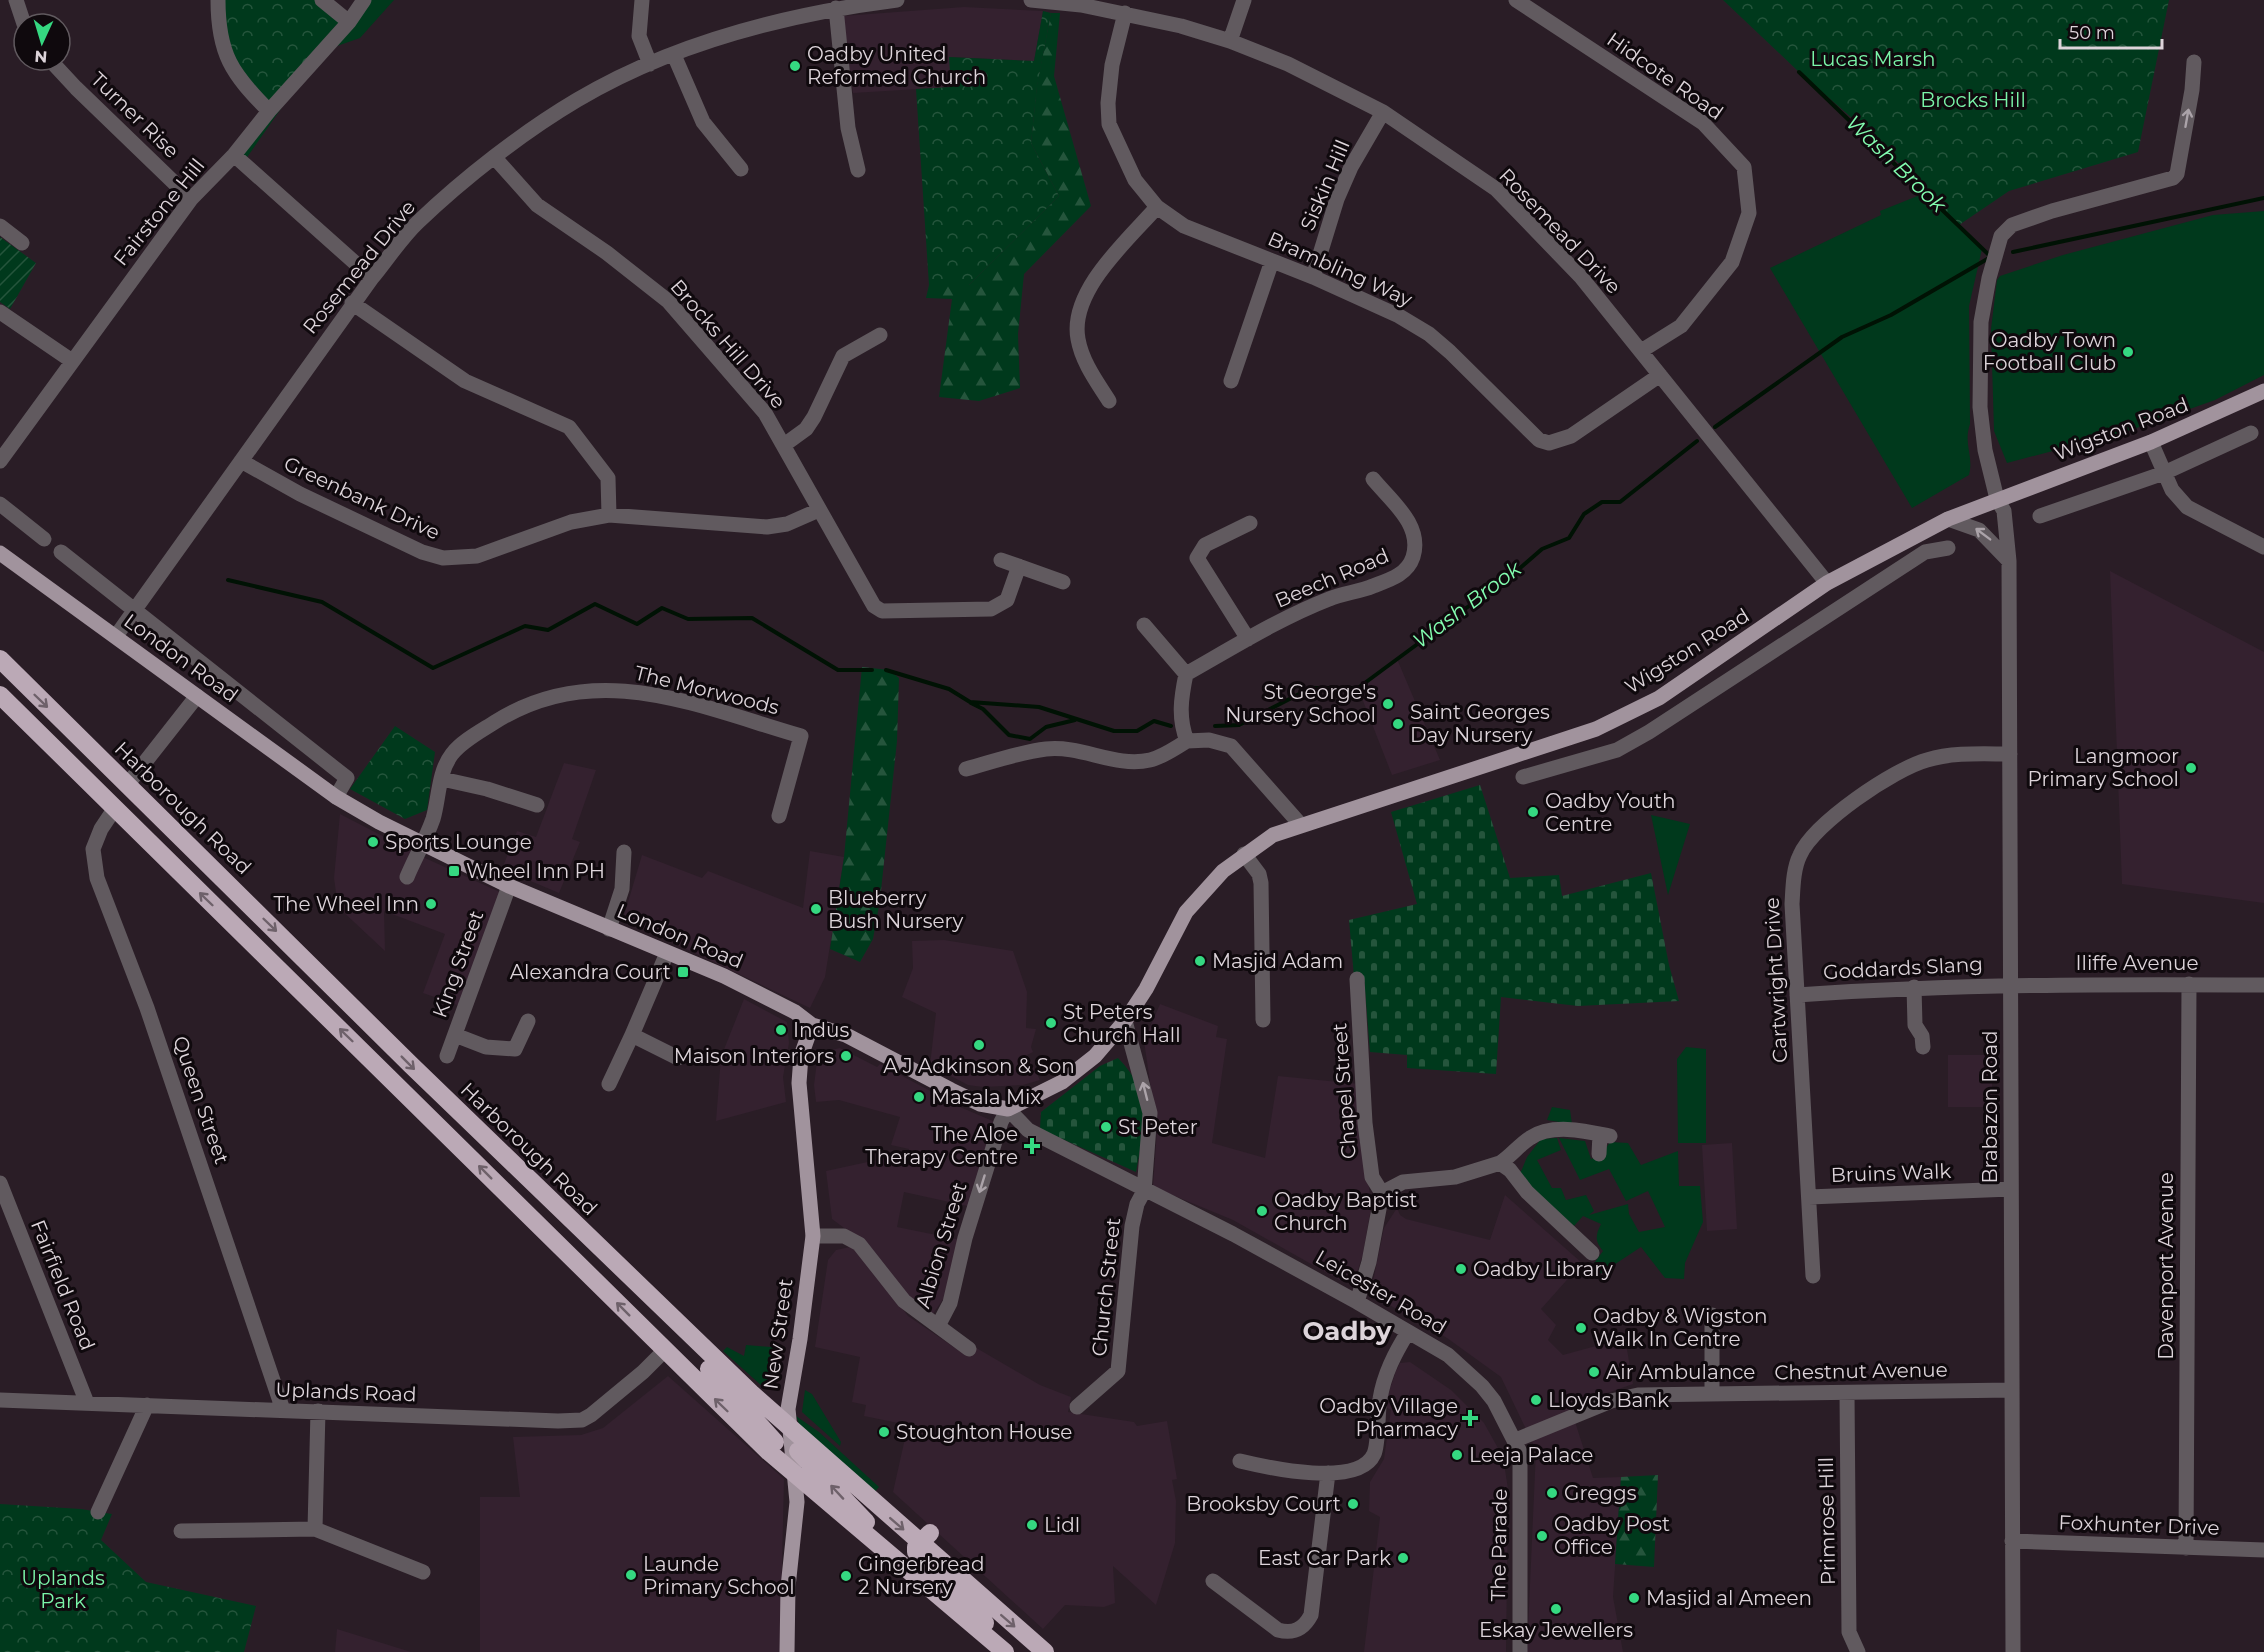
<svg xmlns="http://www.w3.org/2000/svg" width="2264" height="1652" font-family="Montserrat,sans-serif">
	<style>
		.built { fill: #34212f }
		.grass { fill: #00391c }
		.forest { fill: url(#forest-firs) }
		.cemetery { fill: url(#cemetery-stones) }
		.park { fill: url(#park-crowns) }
		.garden { fill: url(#garden-furrows) }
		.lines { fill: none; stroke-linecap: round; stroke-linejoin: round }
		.stream { stroke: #001204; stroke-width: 4 }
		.minor { stroke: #615a5f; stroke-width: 15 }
		.major { stroke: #a1939d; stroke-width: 15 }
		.highway { stroke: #bba9b6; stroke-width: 18 }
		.oneway { stroke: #aba3a9 }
		.oneway2 { stroke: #6e616a }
		.poi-dot { fill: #35d881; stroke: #0f090d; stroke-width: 2 }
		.labels { text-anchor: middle; stroke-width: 6; stroke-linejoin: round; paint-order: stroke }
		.poi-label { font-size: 20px; fill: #ddd4da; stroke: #0f090d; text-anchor: start }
		.park-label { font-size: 20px; fill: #7af4a8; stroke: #0f090d }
		.street-label { font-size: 20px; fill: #ddd4da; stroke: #0f090d }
		.water-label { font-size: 21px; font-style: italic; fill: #83fdb0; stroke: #0f090d }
		.district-label { font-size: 26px; font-weight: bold; fill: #ddd4da; stroke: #0f090d }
	</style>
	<defs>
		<pattern id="forest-firs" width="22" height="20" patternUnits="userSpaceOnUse" patternTransform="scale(1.5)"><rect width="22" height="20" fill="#00391c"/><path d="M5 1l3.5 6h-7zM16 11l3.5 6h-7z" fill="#25553c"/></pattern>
		<pattern id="cemetery-stones" width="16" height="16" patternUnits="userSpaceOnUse" patternTransform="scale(1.5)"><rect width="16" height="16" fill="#00391c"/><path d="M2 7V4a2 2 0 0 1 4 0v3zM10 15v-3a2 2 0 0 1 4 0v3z" fill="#25553c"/></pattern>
		<pattern id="park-crowns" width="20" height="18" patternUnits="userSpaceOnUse" patternTransform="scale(1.5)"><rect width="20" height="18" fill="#00391c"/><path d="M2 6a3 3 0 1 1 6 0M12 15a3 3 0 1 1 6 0" fill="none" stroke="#25553c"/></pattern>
		<pattern id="garden-furrows" width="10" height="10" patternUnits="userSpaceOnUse" patternTransform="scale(1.5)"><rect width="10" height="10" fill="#00391c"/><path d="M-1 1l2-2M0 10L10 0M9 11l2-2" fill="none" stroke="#25553c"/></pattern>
	</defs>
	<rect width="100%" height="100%" fill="#2a1d26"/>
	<path class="built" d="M964 7 1043 11 1034 61 950 57 951 87 853 93 843 16Z
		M2110 571 2264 652V903L2122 884Z
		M1397 659 1440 760 1392 775 1358 688Z
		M564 763 596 770 572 839 580 842 559 893 502 869 517 831 536 837Z
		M340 814 425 858 502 893 463 1007 423 993 445 934 384 911 385 951 338 907 334 878Z
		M810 851 844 857 825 977 810 1008 623 919 642 855 702 878 708 871 803 908Z
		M944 940 1013 951 1027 992 1026 1028 1036 1029 1031 1047 1033 1052 1027 1055 1040 1080 1023 1085 983 1087 968 1085 930 1065 936 1013 902 997 913 968 912 941Z
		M744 999 787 1022 789 1043 783 1077 786 1102 716 1121 721 1057Z
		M1160 1004 1218 1026 1216 1037 1227 1039 1212 1143 1265 1158 1278 1076 1359 1084 1371 1208 1363 1254 1355 1279 1343 1282 1233 1220 1153 1187 1157 1130 1144 1041Z
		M840 1048 877 1067 880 1064 960 1107 995 1122 972 1207 904 1192 897 1227 961 1240 944 1298 932 1315 900 1293 871 1248 832 1219 826 1171 909 1153V1149L891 1145 900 1117 839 1100 816 1102 814 1085 818 1053Z
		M1948 1055H1992V1107H1948Z
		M1732 1143 1737 1229 1707 1231 1702 1145Z
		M1505 1195 1582 1263 1541 1309 1556 1325 1548 1340 1563 1355 1625 1338 1633 1384 1570 1406 1593 1478 1621 1477 1613 1597 1623 1652H1527L1536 1450 1501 1377 1447 1338 1379 1299 1372 1286 1384 1228 1397 1208 1400 1215 1406 1219 1490 1240Z
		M850 1247 858 1251 908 1316 967 1356 973 1346 1040 1385 1071 1397 1068 1412 1134 1422 1137 1426 1167 1421 1177 1479 1172 1480 1176 1501 1175 1543 1156 1605 1113 1566 1115 1603 1104 1607 1065 1605 1043 1629 893 1492 908 1425 864 1416 866 1405 852 1402 860 1357 815 1347 828 1260 836 1250Z
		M1410 1362 1451 1390 1484 1423 1503 1457 1508 1489 1506 1652H1364L1380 1517 1369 1511 1370 1482 1384 1459 1391 1410 1384 1406 1396 1371 1400 1363Z
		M668 1376 784 1479 780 1652H480V1497H520L513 1437 581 1435 603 1428Z
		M337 1629 411 1652H335Z"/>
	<path class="grass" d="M364 0H394L360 38 337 46 287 100 243 163 234 155Z
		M1925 193 1982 249 1969 306 1970 424C1963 444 1974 455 1969 475L1912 508 1770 268 1881 215 1880 211Z
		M2264 211V375L2215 400 2128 431 2007 463 1994 431 1991 329 1997 280 2000 276 2063 255 2213 215Z
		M1651 815 1690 824 1668 895Z
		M1686 1047 1706 1049V1143H1678L1677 1059Z
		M1552 1107 1570 1110 1572 1124 1547 1120Z
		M1557 1138 1561 1150 1537 1160 1552 1188H1561L1566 1200 1586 1195 1594 1211 1589 1215 1628 1204 1629 1214 1639 1232 1665 1227 1648 1191 1626 1201 1609 1169 1580 1180 1559 1138 1585 1141 1591 1159 1602 1154 1610 1142 1628 1143 1641 1165 1678 1151 1679 1186H1700L1703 1222 1685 1263 1684 1279 1665 1278 1641 1247 1600 1274 1592 1266 1603 1251C1595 1241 1595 1236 1601 1224L1583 1216 1574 1226 1542 1201 1520 1174 1527 1157 1541 1139Z
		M746 1345 781 1348 777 1380 763 1387 723 1351 727 1347 744 1356Z
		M805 1390 812 1394 841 1442 840 1446 802 1412Z
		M796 1416 819 1432 879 1487 872 1495 801 1429Z"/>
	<path class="forest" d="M1051 13H1060L1054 76 1091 206 1024 274 1018 334 1020 388 979 401 939 397 952 299 926 298 929 285H969L1059 196 1031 143 1037 85Z
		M862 667 889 670 899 678 897 741 880 900 873 939 860 962 830 949 844 857Z
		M1658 1475 1654 1567 1615 1564 1621 1477Z"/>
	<path class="cemetery" d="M1480 785 1510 878 1559 875 1562 896 1651 873 1669 965 1679 1001 1578 1006 1501 997 1496 1074 1407 1068V1055L1370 1052 1364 977H1354L1349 920 1417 904 1391 812Z
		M1118 1058C1153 1093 1144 1128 1136 1172L1040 1129 1041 1112 1100 1066Z"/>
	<path class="park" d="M218 0H322L349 22 269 111 240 82Z
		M1723 0H2169L2138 152 2009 191 1959 225 1867 131 1799 72Z
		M1043 11 1051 13 1037 87 1031 143 1059 196 969 285H929L916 89 951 87 949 57 1034 61Z
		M395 726 435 752 427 810 405 819 350 789Z
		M0 1504 81 1509 112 1514 101 1540 146 1582 256 1606 244 1652H0Z"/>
	<path class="garden" d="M0 237 36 263 10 309 0 302Z"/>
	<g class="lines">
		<path class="stream" d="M1799 72 1991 257
			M2013 252 2264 198
			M1715 427 1842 337 1891 315 1989 258
			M228 580 322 602 433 668 525 626 548 630 595 604 637 624 662 608 688 619 752 618 838 670H872
			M886 670 949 689 970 702 1039 707 1114 731H1137L1154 721 1171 726
			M971 703 983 709 1009 735 1030 739 1046 727 1075 720
			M1215 726 1239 725 1311 688H1358L1519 569 1542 549 1569 538 1584 514 1602 502H1620L1697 441"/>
		<path class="minor" d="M16 0 24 24
			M218 0C218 54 232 74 269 111
			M322 0 349 22
			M642 0 639 36 650 64
			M1031 0 1081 5 1181 26 1230 41 1288 64 1383 112 1496 189 1581 277 1827 583
			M1516 0 1703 123 1744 167 1749 213 1732 262 1681 326 1641 351
			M836 8 848 128 858 170
			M1125 13 1112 65 1108 103 1109 124 1135 180 1157 207 1184 226 1313 277 1399 316 1429 334 1450 352 1539 440 1549 443 1571 436 1660 375
			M1230 41 1244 0
			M674 55 703 122 741 169
			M50 60 76 88 191 199
			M234 155 372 278
			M495 158 537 205 607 253 668 301 765 413 874 606 882 611 991 609 1007 600 1019 566
			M0 226 22 243
			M1313 277 1337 199 1351 167 1383 112
			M352 303 465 381 569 427 608 478 609 515
			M0 312 72 361
			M1231 381 1272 261
			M1109 401C1097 382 1082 362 1078 339 1069 291 1128 240 1157 207
			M2151 442 2172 490 2187 507 2264 547
			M784 445 806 429 814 417 843 356 880 335
			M0 461 191 199 234 155 269 111 349 22 364 0
			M241 461 300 494 422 552 443 558 477 556 571 522 609 515 767 527 787 524 819 510
			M0 504 44 539
			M2040 516 2164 473 2251 433
			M1948 519 1979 530 2009 561
			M61 552 347 778 336 797
			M1001 560 1063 582
			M1144 625 1186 674
			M116 636 372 278C387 260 401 238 418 222 464 178 523 132 577 100 673 43 787 14 897 0
			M1248 639 1197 558 1205 545 1250 523
			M966 769C992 762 1020 752 1046 749 1082 745 1115 768 1150 760 1163 757 1175 748 1187 741
			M1523 777 1617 750 1649 732 1925 552 1948 548
			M442 779 487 789 537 805
			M127 785 197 696
			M115 808 101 829 93 849 97 878 147 1008 283 1410
			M1300 824 1231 746 1209 740 1187 741C1178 718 1181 698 1186 674 1232 648 1280 618 1329 599 1343 593 1359 592 1373 586 1389 580 1407 575 1413 557 1423 525 1391 501 1373 479
			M1244 854 1259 874 1261 883 1263 1020
			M407 877C415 858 426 839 433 819 439 799 438 772 452 754 462 741 481 731 495 722 596 658 697 706 801 736L779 816
			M609 929 622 889 624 852
			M667 953 632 1035 678 1058
			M1357 979 1365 1123 1372 1177 1382 1193 1369 1262 1357 1302
			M1914 987 1915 1025 1922 1036 1923 1047
			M1797 995C1953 984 2108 984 2264 985
			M455 1035 486 1047 515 1049 528 1021
			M447 1056 509 886
			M609 1084 632 1035
			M1599 1154 1600 1134
			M1500 1163C1511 1156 1519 1145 1530 1138 1552 1123 1586 1131 1610 1136
			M0 1183 87 1403
			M1382 1193 1403 1182 1455 1177 1500 1163 1510 1170 1527 1192 1592 1253
			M1809 1197 2011 1189
			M813 1236H844L859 1244 904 1301 969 1349
			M1813 1276 1792 904C1793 888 1793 869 1800 855 1814 823 1894 769 1927 760 1954 752 1982 754 2010 754
			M938 1326 950 1303 965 1238 1001 1122 1008 1109 1028 1130 1233 1234 1357 1302 1448 1355 1482 1386 1494 1401 1520 1452V1652
			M1712 1393V1315
			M1847 1393 1849 1632 1858 1652
			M0 1400 558 1421 582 1420 591 1415 643 1372 665 1350
			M1077 1407 1118 1371 1132 1226 1137 1204 1144 1191 1150 1113 1125 1021
			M1516 1440 1611 1401 1638 1395 2012 1390
			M1240 1461C1269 1468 1359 1488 1374 1454 1379 1443 1377 1414 1380 1399 1384 1374 1395 1353 1408 1332
			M98 1512 147 1405
			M315 1529 318 1411
			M181 1531 315 1529 423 1572
			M2012 1541 2264 1550
			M2186 1548 2189 984
			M1213 1581 1278 1630C1293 1634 1303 1630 1311 1615L1328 1473
			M2013 1652 2009 561 2004 511 1997 499 1985 450 1980 407 1981 322 1989 278 2001 236 2012 225 2052 211 2173 178 2177 174 2192 90 2194 62"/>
		<path class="major" d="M0 553 336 797 379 822 509 886 724 976 795 1012 812 1025 846 1035 951 1090 980 1104 1008 1109 1062 1082 1095 1056 1125 1021 1146 989 1186 912 1223 871 1273 835 1596 729 1659 698 1827 583 1948 519 2151 442 2264 391
			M787 1652 788 1587 797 1502 788 1409 800 1339 813 1236 799 1083 801 1056 812 1025"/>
		<path class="highway" d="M0 659 411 1065 751 1393 1045 1652
			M0 695 769 1452 1005 1652
			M709 1369 775 1442
			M798 1451 866 1522
			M930 1533 916 1547V1552L985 1623"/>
	</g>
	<defs><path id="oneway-shaft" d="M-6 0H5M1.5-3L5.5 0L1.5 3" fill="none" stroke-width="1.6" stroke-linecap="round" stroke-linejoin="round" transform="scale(1.5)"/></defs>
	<g class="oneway">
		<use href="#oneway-shaft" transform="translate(2187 118) rotate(-80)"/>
		<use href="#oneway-shaft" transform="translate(1983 534) rotate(-143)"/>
		<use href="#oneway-shaft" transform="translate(1145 1091) rotate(-104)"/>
		<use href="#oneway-shaft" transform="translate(982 1184) rotate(107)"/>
	</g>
	<g class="oneway2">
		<use href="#oneway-shaft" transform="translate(41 701) rotate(44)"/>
		<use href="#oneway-shaft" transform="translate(206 899) rotate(-136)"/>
		<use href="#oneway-shaft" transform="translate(270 925) rotate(44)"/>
		<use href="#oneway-shaft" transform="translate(346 1035) rotate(-136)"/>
		<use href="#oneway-shaft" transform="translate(408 1063) rotate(45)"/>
		<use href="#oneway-shaft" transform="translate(485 1172) rotate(-135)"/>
		<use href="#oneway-shaft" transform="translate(623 1309) rotate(-135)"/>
		<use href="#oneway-shaft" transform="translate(721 1405) rotate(-136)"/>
		<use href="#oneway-shaft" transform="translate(837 1492) rotate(-133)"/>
		<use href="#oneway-shaft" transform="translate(897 1524) rotate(41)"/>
		<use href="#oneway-shaft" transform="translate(1008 1621) rotate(41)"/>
	</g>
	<g class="poi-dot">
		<circle cx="795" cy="66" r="6"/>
		<circle cx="2128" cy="352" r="6"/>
		<circle cx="1388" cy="704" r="6"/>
		<circle cx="1398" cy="724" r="6"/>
		<circle cx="2191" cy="768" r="6"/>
		<circle cx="1533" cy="812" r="6"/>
		<circle cx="373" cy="842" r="6"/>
		<rect x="448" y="865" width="12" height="12" rx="3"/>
		<circle cx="431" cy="904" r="6"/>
		<circle cx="816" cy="909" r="6"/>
		<circle cx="1200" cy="961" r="6"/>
		<rect x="677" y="966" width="12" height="12" rx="3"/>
		<circle cx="1051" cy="1023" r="6"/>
		<circle cx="781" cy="1030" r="6"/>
		<circle cx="979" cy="1045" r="6"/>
		<circle cx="846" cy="1056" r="6"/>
		<circle cx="919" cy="1097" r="6"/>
		<circle cx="1106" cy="1127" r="6"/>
		<path d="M1029 1137h6v6h6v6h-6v6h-6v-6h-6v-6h6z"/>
		<circle cx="1262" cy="1211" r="6"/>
		<circle cx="1461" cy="1269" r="6"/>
		<circle cx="1581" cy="1328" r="6"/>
		<circle cx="1594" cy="1372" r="6"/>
		<circle cx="1536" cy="1400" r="6"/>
		<path d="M1467 1409h6v6h6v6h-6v6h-6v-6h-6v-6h6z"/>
		<circle cx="884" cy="1432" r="6"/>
		<circle cx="1457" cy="1455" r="6"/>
		<circle cx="1552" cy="1493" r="6"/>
		<circle cx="1353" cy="1504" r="6"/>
		<circle cx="1032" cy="1525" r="6"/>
		<circle cx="1542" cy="1536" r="6"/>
		<circle cx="1403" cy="1558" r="6"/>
		<circle cx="631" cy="1575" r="6"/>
		<circle cx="846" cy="1576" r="6"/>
		<circle cx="1634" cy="1598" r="6"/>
		<circle cx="1556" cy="1609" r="6"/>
	</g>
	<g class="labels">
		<g class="poi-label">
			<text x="807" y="61">Oadby United<tspan x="807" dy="23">Reformed Church</tspan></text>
			<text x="2116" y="347" text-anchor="end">Oadby Town<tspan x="2116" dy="23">Football Club</tspan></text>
			<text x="1376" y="699" text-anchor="end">St George's<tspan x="1376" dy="23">Nursery School</tspan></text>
			<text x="1410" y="719">Saint Georges<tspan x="1410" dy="23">Day Nursery</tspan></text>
			<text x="2179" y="763" text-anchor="end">Langmoor<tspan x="2179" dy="23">Primary School</tspan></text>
			<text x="1545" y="808">Oadby Youth<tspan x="1545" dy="23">Centre</tspan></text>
			<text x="385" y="849">Sports Lounge</text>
			<text x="466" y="878">Wheel Inn PH</text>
			<text x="828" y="905">Blueberry<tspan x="828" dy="23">Bush Nursery</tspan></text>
			<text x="419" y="911" text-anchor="end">The Wheel Inn</text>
			<text x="1212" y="968">Masjid Adam</text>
			<text x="671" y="979" text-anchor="end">Alexandra Court</text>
			<text x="1063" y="1019">St Peters<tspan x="1063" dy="23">Church Hall</tspan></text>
			<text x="793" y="1037">Indus</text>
			<text x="834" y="1063" text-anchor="end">Maison Interiors</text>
			<text x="979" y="1073" text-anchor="middle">A J Adkinson &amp; Son</text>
			<text x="931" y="1104">Masala Mix</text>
			<text x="1118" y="1134">St Peter</text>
			<text x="1018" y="1141" text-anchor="end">The Aloe<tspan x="1018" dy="23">Therapy Centre</tspan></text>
			<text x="1274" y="1207">Oadby Baptist<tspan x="1274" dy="23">Church</tspan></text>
			<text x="1473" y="1276">Oadby Library</text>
			<text x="1593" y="1323">Oadby &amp; Wigston<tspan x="1593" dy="23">Walk In Centre</tspan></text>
			<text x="1606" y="1379">Air Ambulance</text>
			<text x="1548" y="1407">Lloyds Bank</text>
			<text x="1458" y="1413" text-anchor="end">Oadby Village<tspan x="1458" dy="23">Pharmacy</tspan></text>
			<text x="896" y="1439">Stoughton House</text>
			<text x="1469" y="1462">Leeja Palace</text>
			<text x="1564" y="1500">Greggs</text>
			<text x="1341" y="1511" text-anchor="end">Brooksby Court</text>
			<text x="1554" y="1531">Oadby Post<tspan x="1554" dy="23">Office</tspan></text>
			<text x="1044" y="1532">Lidl</text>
			<text x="1391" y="1565" text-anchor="end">East Car Park</text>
			<text x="643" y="1571">Launde<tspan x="643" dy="23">Primary School</tspan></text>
			<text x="858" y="1571">Gingerbread<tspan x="858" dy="23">2 Nursery</tspan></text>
			<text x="1646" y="1605">Masjid al Ameen</text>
			<text x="1556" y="1637" text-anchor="middle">Eskay Jewellers</text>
		</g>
		<g class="park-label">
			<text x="1873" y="66">Lucas Marsh</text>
			<text x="1973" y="107">Brocks Hill</text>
			<text x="63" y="1585">Uplands<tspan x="63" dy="23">Park</tspan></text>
		</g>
		<g class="street-label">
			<text transform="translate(1665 76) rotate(35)" y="7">Hidcote Road</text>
			<text transform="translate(135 115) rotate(44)" y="7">Turner Rise</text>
			<text transform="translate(1325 185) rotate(-67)" y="7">Siskin Hill</text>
			<text transform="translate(159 212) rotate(-51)" y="7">Fairstone Hill</text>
			<text transform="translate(1560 231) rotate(46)" y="7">Rosemead Drive</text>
			<text transform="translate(359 267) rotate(-51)" y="7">Rosemead Drive</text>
			<text transform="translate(1340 269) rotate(24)" y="7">Brambling Way</text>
			<text transform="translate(728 344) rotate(49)" y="7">Brocks Hill Drive</text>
			<text transform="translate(2121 429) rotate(-21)" y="7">Wigston Road</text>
			<text transform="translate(362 498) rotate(25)" y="7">Greenbank Drive</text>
			<text transform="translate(1332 578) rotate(-23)" y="7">Beech Road</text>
			<text transform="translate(1687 651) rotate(-32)" y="7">Wigston Road</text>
			<text transform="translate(181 658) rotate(36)" y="7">London Road</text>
			<text transform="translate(707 690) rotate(14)" y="7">The Morwoods</text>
			<text transform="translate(183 808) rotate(44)" y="7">Harborough Road</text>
			<text transform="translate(680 936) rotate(23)" y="7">London Road</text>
			<text x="2137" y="970">Iliffe Avenue</text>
			<text transform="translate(458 964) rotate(-70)" y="7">King Street</text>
			<text transform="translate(1903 968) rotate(-3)" y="7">Goddards Slang</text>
			<text transform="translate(1776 980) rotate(-93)" y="7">Cartwright Drive</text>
			<text transform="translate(1344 1091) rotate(-94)" y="7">Chapel Street</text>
			<text transform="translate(201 1100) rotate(71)" y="7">Queen Street</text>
			<text transform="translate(1990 1107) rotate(-90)" y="7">Brabazon Road</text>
			<text transform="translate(529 1149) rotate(44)" y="7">Harborough Road</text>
			<text transform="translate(1891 1173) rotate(-2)" y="7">Bruins Walk</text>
			<text transform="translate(941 1245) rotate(-73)" y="7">Albion Street</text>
			<text transform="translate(2166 1266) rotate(-90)" y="7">Davenport Avenue</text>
			<text transform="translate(63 1285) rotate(68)" y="7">Fairfield Road</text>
			<text transform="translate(1106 1287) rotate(-84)" y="7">Church Street</text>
			<text transform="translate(1381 1292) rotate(30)" y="7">Leicester Road</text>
			<text transform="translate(778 1334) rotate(-82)" y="7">New Street</text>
			<text transform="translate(1861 1371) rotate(-1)" y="7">Chestnut Avenue</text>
			<text transform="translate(346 1392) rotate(2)" y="7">Uplands Road</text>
			<text transform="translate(1827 1521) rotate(-91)" y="7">Primrose Hill</text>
			<text transform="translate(2139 1525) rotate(2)" y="7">Foxhunter Drive</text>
			<text transform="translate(1499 1545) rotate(-89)" y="7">The Parade</text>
		</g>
		<g class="water-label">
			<text transform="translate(1896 164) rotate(44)" y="7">Wash Brook</text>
			<text transform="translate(1467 605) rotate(-37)" y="7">Wash Brook</text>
		</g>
		<g class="district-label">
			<text x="1347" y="1340">Oadby</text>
		</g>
	</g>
	<g transform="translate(42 42) rotate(184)"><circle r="28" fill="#0f090d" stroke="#615a5f" stroke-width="1.5"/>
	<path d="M0-4.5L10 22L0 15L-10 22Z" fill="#35d881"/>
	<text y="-9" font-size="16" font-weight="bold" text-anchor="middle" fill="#ddd4da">N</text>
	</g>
	<path d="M2060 39v9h102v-9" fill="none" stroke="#ddd4da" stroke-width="3"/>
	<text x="2069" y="39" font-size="18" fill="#ddd4da" stroke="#0f090d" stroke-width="4.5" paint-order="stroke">50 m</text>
</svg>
